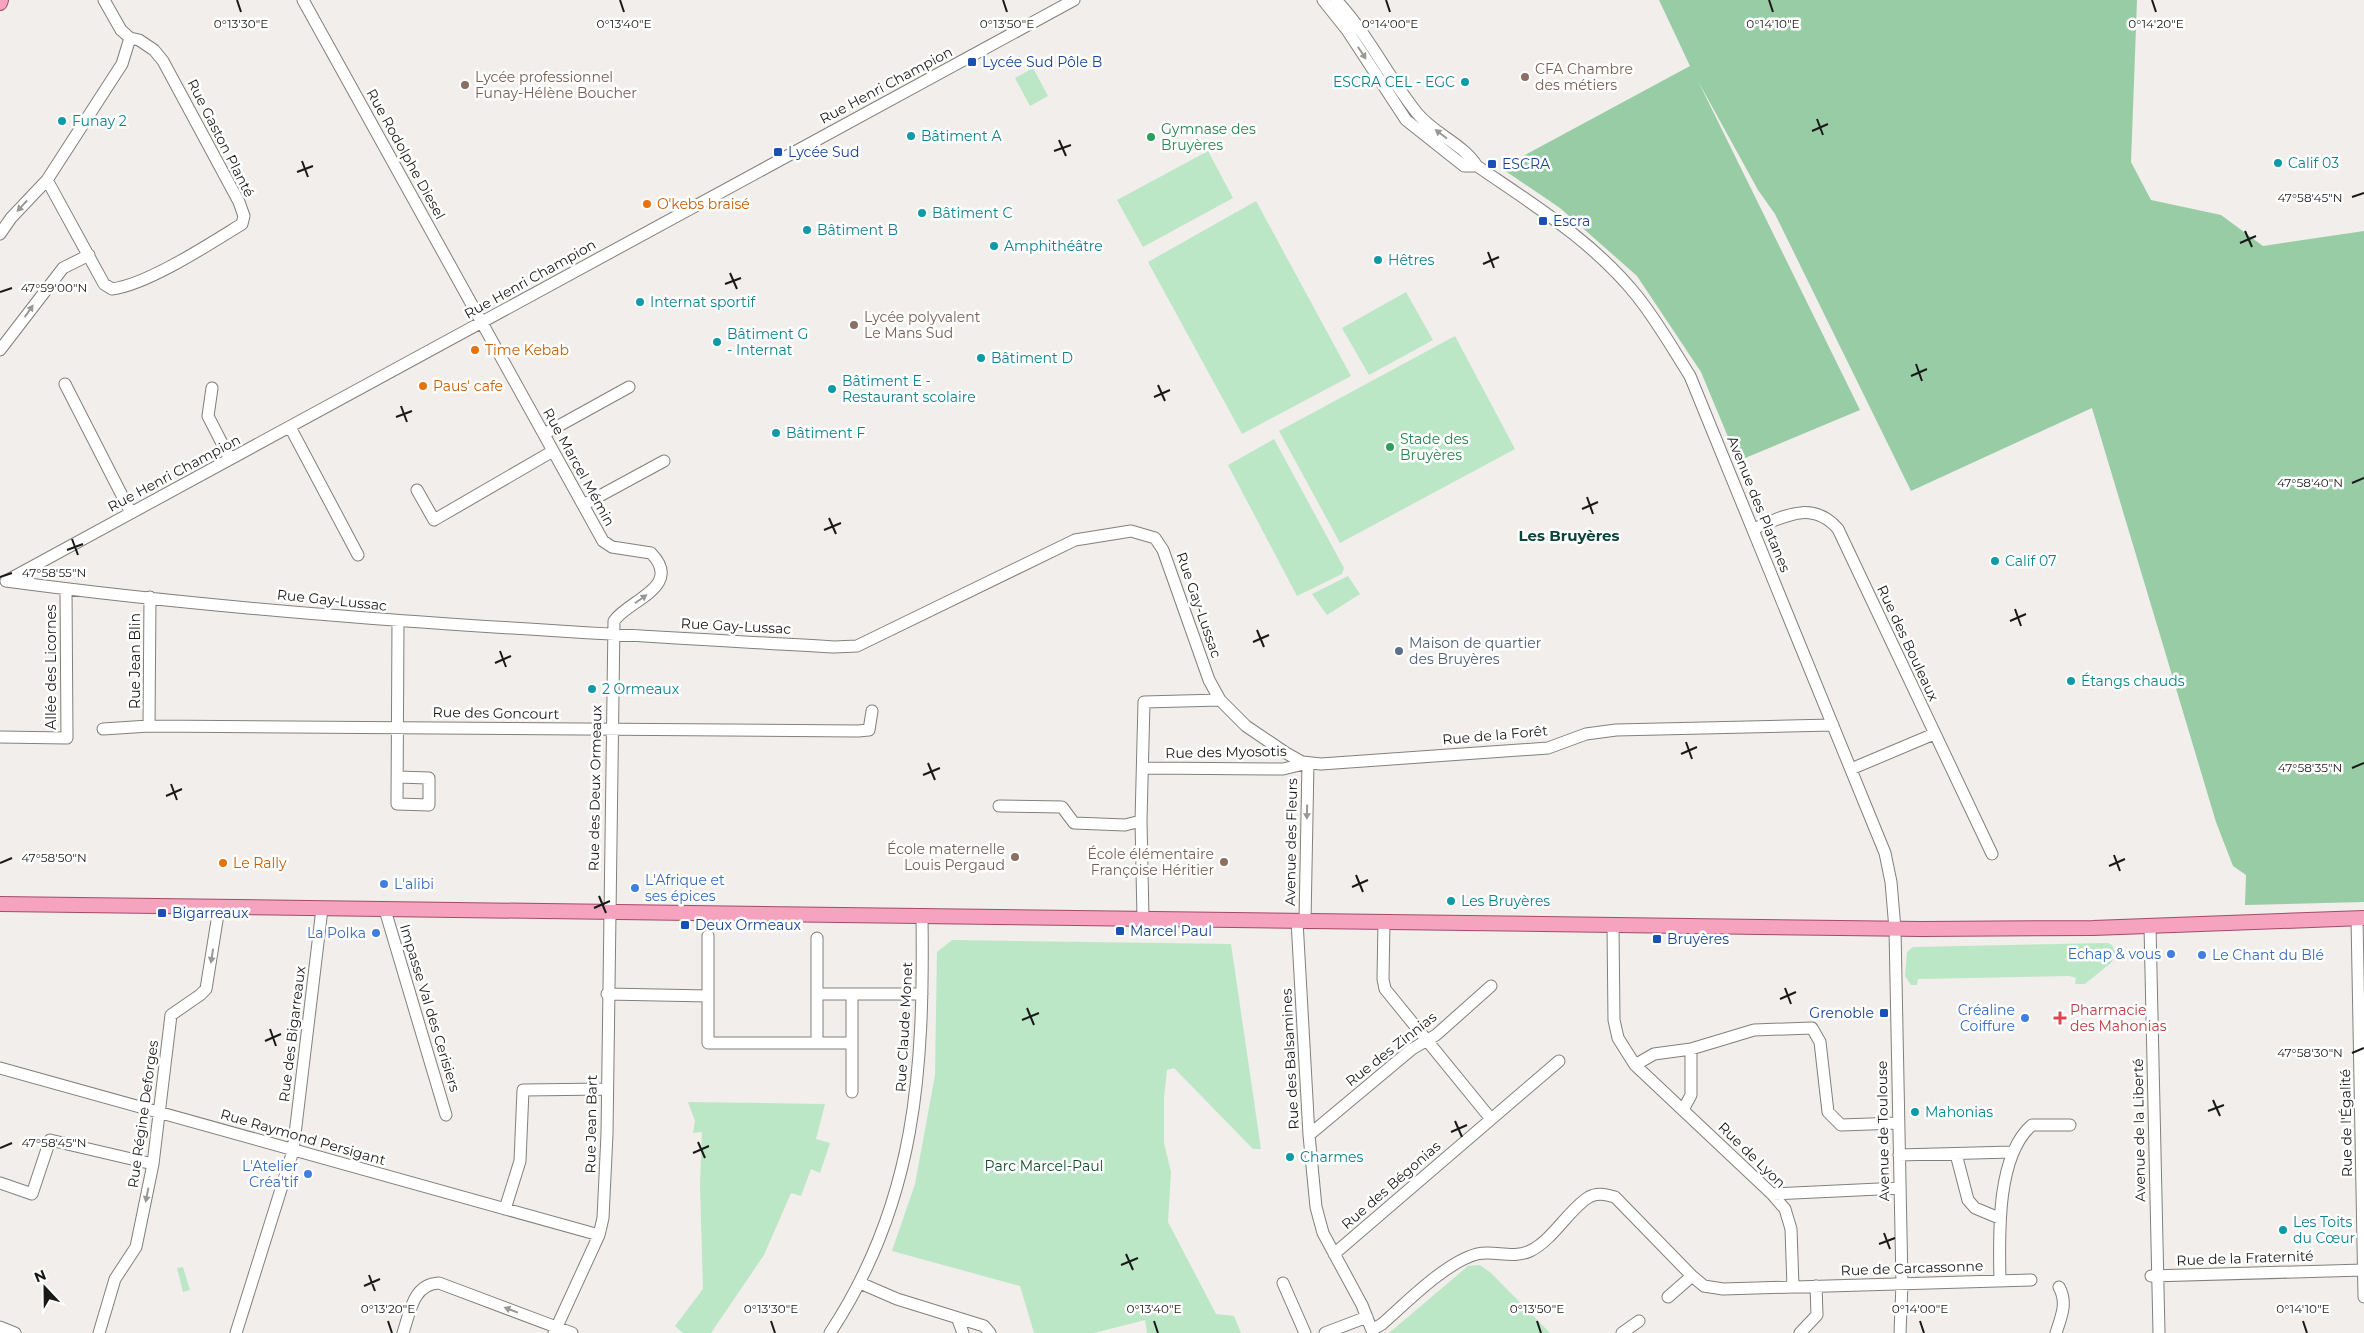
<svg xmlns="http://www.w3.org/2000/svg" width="2364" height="1333" font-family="Montserrat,sans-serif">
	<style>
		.green { fill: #bce7c6 }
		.forest { fill: #98cca5 }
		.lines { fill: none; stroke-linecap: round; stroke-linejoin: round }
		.minor-casing { stroke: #82807d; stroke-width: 13 }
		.major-casing { stroke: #a34b69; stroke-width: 16 }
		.minor { stroke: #fff; stroke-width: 11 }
		.major { stroke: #f5a3bf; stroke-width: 14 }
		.oneway { fill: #989897 }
		.ticks { fill: none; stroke: #191918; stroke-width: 2 }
		.transit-dot { fill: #1a4fb4; stroke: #fff; stroke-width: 2 }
		.education-dot { fill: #8d6e63; stroke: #fff; stroke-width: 2 }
		.culture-dot { fill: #0f9aa8; stroke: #fff; stroke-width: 2 }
		.leisure-dot { fill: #2e9e5b; stroke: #fff; stroke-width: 2 }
		.food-dot { fill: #e8710a; stroke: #fff; stroke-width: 2 }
		.service-dot { fill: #5c6f8a; stroke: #fff; stroke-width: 2 }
		.shop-dot { fill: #3f7fe0; stroke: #fff; stroke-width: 2 }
		.health-dot { fill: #e0444e; stroke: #fff; stroke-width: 2 }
		.labels { text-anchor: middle; stroke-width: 5; stroke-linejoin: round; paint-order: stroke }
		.transit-label { font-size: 14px; fill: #164399; stroke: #fff; text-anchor: start }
		.education-label { font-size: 14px; fill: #785e54; stroke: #fff; text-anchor: start }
		.culture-label { font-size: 14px; fill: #0d838f; stroke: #fff; text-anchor: start }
		.street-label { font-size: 14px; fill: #191918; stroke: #fff }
		.leisure-label { font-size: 14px; fill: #27864d; stroke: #fff; text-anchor: start }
		.food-label { font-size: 14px; fill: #c56008; stroke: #fff; text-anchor: start }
		.service-label { font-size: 14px; fill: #4e5e75; stroke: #fff; text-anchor: start }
		.shop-label { font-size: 14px; fill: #366cbe; stroke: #fff; text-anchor: end }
		.health-label { font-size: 14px; fill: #be3a42; stroke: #fff; text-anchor: start }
		.park-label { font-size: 14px; fill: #104d28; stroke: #fff }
		.neighbourhood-label { font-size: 15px; font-weight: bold; fill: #0c4438; stroke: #fff }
		.ticks-label { font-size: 12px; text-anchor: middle; fill: #191918; stroke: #fff; stroke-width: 5; stroke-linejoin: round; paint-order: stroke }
	</style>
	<rect width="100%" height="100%" fill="#f1eeeb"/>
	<path class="green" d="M1033 68 1048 96 1030 106 1015 78Z
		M1208 151 1233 198 1143 247 1117 200Z
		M1256 201 1351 376 1242 434 1148 262Z
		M1406 292 1433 340 1369 375 1342 328Z
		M1455 336 1515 449 1340 543 1279 431Z
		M1274 439 1344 568 1342 574 1297 596 1228 465Z
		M1348 576 1360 594 1327 615 1312 594Z
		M952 940 1231 944 1261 1149H1253L1174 1068 1167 1070 1164 1097V1143L1171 1172 1168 1222 1216 1314 1234 1316 1241 1333H1147L1145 1320 1094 1333H1034L1020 1286 892 1251 915 1184 935 1075 937 952Z
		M2108 943 2112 945 2115 952 2112 962 2085 984H2075L2076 978 2069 976 1918 979 1917 985H1911L1905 976 1907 952 1913 947Z
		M688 1102 825 1104 816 1139 830 1143 820 1173 811 1169 801 1196 791 1193 764 1255 711 1333H683L675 1326 703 1289 700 1184 702 1132 693 1133 695 1121Z
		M1480 1265 1491 1273 1550 1333H1389L1468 1266Z
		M183 1267 190 1290 183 1292 177 1268Z"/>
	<path class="forest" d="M1659 0H2137L2131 162 2151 200 2221 215 2263 246 2364 231V902L2245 905 2246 875 2233 866 2216 822 2092 408 1911 491 1775 214 1758 190 1698 81 1860 410 1738 461 1701 372 1637 276 1560 208 1501 168 1690 66Z"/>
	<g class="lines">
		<defs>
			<path id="minor" d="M104 0 121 30 130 38 139 40 154 50 163 61 239 202 244 216 242 224C211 243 147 285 112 289L104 284 47 180 122 64 130 38
				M303 0 603 541 612 547 651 553C684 587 628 600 614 621L607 1134 603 1218 599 1235 554 1333
				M1323 0 1347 30 1406 120 1464 166H1477
				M1336 0C1368 34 1388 77 1417 113 1434 134 1462 143 1477 166 1534 205 1594 242 1637 296 1657 321 1673 349 1690 376L1885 853 1891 882 1895 929 1902 1284 1900 1333
				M0 234 11 218 47 180
				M0 350 63 268 89 255
				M65 384 131 513
				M212 388 208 416 230 459
				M290 427 358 555
				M544 434 629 387
				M417 490 434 520 553 451
				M583 505 664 461
				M1753 529C1783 517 1812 499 1838 529L1992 854
				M6 581C281 618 558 631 834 647L857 646 1075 540 1131 531 1155 538 1163 550 1209 680 1220 700 1246 726 1286 753 1302 762 1321 764 1548 748 1586 734 1616 730 1833 725
				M6 581 1074 0
				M149 726 150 597
				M103 729 149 726 858 731 869 730 872 711
				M0 737 67 738 66 589
				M1144 768 1283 769 1308 763
				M1851 769 1934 734
				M397 777 429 778V805L397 804 398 622
				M999 806 1062 807 1074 823 1125 825 1141 821 1144 702 1220 700
				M1141 821 1143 919
				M385 910 446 1115
				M2357 918 2364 1297
				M1297 921 1309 1135 1316 1207 1323 1233 1362 1305 1373 1333
				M1305 921 1308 763
				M1384 922 1383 979 1385 989 1491 1119
				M1613 925 1614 1020 1618 1038 1635 1065 1772 1194 1785 1209 1791 1229 1793 1287
				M2150 926 2159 1333
				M607 994 708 996V1043H852V994H922
				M817 994H852
				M708 996V936
				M817 1043V938
				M852 1043V1092
				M1635 1065 1654 1054 1691 1049 1754 1030 1812 1028 1820 1042 1828 1112 1841 1125 1898 1123
				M0 1068 599 1235
				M1683 1110 1691 1095V1049
				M1309 1135 1412 1049 1436 1035 1491 986
				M1956 1154 1968 1200 1975 1208 1999 1218
				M1899 1155 2012 1152
				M0 1183 32 1194 50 1140 153 1164
				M1772 1194 1900 1188
				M505 1209 520 1161 523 1090 607 1089
				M1334 1254 1559 1061
				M2151 1276 2363 1270
				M2000 1281C1999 1236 1996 1156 2032 1125H2070
				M860 1283 897 1299 984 1326 990 1333
				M1283 1283 1305 1333
				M1668 1297 1692 1276
				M958 1320 963 1333
				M0 1327 15 1333
				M1372 1330 1382 1324C1406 1303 1446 1262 1477 1254 1494 1250 1513 1259 1530 1251 1553 1240 1569 1209 1589 1197 1598 1192 1607 1195 1615 1197L1692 1276 1704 1286 1723 1289 2031 1280
				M99 1333 115 1279 136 1247 153 1164 171 1015 200 995 206 989 219 908
				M236 1333 293 1151 322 909
				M403 1333C410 1312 413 1284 439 1283L572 1333
				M830 1333C917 1201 924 1068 922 916
				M1325 1333 1367 1317
				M1622 1333 1639 1321
				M1800 1333 1817 1315 1816 1286
				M2056 1333C2061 1317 2068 1303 2059 1287"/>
			<path id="major" d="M0 3 1 0
				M0 904 1921 929 2093 928 2364 918"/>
		</defs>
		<use href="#minor" class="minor-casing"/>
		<use href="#major" class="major-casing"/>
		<use href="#minor" class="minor"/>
		<use href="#major" class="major"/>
	</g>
	<defs><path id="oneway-solid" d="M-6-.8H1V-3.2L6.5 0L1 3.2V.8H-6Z" transform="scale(1.25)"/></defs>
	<g class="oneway">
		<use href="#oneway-solid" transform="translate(1362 53) rotate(57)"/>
		<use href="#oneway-solid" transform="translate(1441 134) rotate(-143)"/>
		<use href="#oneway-solid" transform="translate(22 206) rotate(133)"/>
		<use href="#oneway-solid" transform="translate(29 311) rotate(-55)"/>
		<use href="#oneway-solid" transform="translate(641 599) rotate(-35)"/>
		<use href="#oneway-solid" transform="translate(1307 812) rotate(91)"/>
		<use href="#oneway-solid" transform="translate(212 956) rotate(99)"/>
		<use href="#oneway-solid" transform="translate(147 1195) rotate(101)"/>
		<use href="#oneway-solid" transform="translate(511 1310) rotate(-159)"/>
	</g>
	<path class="ticks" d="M237 0 241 12M620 0 624 12M1003 0 1007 12M1386 0 1390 12M1769 0 1773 12M2152 0 2156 12M1817 119 1823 135M1812 131 1828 124M1059 140 1066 156M1054 151 1071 145M302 161 308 177M297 172 313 166M2352 197 2364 193M2245 231 2252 247M2240 243 2256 236M1488 252 1494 268M1483 264 1499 257M730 273 737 289M725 284 741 278M0 292 12 288M1916 364 1922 381M1911 376 1927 369M1158 385 1165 401M1154 397 1170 390M401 406 407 422M396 417 412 411M2352 483 2364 478M1587 497 1593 514M1582 509 1598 502M829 518 836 534M824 530 841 523M72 539 78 555M67 550 83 544M0 577 12 573M2015 609 2021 626M2010 621 2026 614M1257 630 1264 647M1253 642 1269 635M500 651 506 667M495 663 511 656M1686 742 1692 759M1681 754 1697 747M928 763 935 780M2352 768 2364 763M923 775 940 768M171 784 177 800M166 796 182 789M2114 855 2120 871M0 863 12 858M2109 866 2125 859M1356 875 1363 892M1352 887 1368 880M599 896 606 913M594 908 610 901M1785 988 1791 1004M1780 999 1796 992M1027 1008 1034 1025M1022 1020 1039 1013M270 1029 276 1046M265 1041 281 1034M2352 1053 2364 1048M2213 1100 2220 1116M2208 1111 2224 1105M1455 1121 1462 1137M1451 1132 1467 1125M698 1142 705 1158M0 1148 12 1143M693 1153 709 1146M1884 1233 1890 1249M1879 1244 1895 1238M1126 1254 1133 1270M1121 1265 1138 1258M369 1275 375 1291M364 1286 380 1279M388 1321 392 1333M771 1321 775 1333M1154 1321 1158 1333M1537 1321 1541 1333M1920 1321 1924 1333M2303 1321 2307 1333"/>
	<g class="transit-dot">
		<rect x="967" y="57" width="10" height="10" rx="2.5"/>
		<rect x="773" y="147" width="10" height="10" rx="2.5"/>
		<rect x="1487" y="159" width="10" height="10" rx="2.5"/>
		<rect x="1538" y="216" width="10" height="10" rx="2.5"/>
		<rect x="157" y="908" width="10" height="10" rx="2.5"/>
		<rect x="680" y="920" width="10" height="10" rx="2.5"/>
		<rect x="1115" y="926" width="10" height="10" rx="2.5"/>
		<rect x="1652" y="934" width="10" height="10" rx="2.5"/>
		<rect x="1879" y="1008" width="10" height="10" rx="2.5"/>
	</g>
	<g class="education-dot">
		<circle cx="1525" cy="77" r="5"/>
		<circle cx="465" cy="85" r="5"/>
		<circle cx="854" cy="325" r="5"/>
		<circle cx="1015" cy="857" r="5"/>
		<circle cx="1224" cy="862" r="5"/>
	</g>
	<g class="culture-dot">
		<circle cx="1465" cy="82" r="5"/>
		<circle cx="62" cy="121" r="5"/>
		<circle cx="911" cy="136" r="5"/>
		<circle cx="2278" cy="163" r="5"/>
		<circle cx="922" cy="213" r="5"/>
		<circle cx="807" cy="230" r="5"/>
		<circle cx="994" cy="246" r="5"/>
		<circle cx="1378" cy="260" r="5"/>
		<circle cx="640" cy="302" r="5"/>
		<circle cx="717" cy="342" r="5"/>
		<circle cx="981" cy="358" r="5"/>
		<circle cx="832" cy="389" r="5"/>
		<circle cx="776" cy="433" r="5"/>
		<circle cx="1995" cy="561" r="5"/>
		<circle cx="2071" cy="681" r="5"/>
		<circle cx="592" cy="689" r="5"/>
		<circle cx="1451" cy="901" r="5"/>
		<circle cx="1915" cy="1112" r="5"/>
		<circle cx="1290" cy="1157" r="5"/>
		<circle cx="2283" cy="1230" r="5"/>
	</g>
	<g class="leisure-dot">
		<circle cx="1151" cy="137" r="5"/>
		<circle cx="1390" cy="447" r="5"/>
	</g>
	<g class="food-dot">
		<circle cx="647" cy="204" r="5"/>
		<circle cx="475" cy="350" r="5"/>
		<circle cx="423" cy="386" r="5"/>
		<circle cx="223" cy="863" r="5"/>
	</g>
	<circle class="service-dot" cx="1399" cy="651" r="5"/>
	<g class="shop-dot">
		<circle cx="384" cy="884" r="5"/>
		<circle cx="635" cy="888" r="5"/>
		<circle cx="376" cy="933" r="5"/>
		<circle cx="2171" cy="954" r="5"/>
		<circle cx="2202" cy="955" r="5"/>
		<circle cx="2025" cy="1018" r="5"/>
		<circle cx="308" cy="1174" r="5"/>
	</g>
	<path class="health-dot" d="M2057.5 1010.5h5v5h5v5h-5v5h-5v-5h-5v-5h5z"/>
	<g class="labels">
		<g class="transit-label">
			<text x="982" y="67">Lycée Sud Pôle B</text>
			<text x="788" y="157">Lycée Sud</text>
			<text x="1502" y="169">ESCRA</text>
			<text x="1553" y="226">Escra</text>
			<text x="172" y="918">Bigarreaux</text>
			<text x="695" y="930">Deux Ormeaux</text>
			<text x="1130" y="936">Marcel Paul</text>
			<text x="1667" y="944">Bruyères</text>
			<text x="1874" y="1018" text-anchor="end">Grenoble</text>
		</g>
		<g class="education-label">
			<text x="1535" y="74">CFA Chambre<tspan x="1535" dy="16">des métiers</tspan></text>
			<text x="475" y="82">Lycée professionnel<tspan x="475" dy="16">Funay-Hélène Boucher</tspan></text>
			<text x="864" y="322">Lycée polyvalent<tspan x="864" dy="16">Le Mans Sud</tspan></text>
			<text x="1005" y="854" text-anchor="end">École maternelle<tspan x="1005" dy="16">Louis Pergaud</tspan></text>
			<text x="1214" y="859" text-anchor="end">École élémentaire<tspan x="1214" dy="16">Françoise Héritier</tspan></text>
		</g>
		<g class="culture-label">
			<text x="1455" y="87" text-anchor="end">ESCRA CEL - EGC</text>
			<text x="72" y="126">Funay 2</text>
			<text x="921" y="141">Bâtiment A</text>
			<text x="2288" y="168">Calif 03</text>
			<text x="932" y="218">Bâtiment C</text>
			<text x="817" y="235">Bâtiment B</text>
			<text x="1004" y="251">Amphithéâtre</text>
			<text x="1388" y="265">Hêtres</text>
			<text x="650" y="307">Internat sportif</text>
			<text x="727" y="339">Bâtiment G<tspan x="727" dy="16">- Internat</tspan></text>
			<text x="991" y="363">Bâtiment D</text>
			<text x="842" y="386">Bâtiment E -<tspan x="842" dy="16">Restaurant scolaire</tspan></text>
			<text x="786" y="438">Bâtiment F</text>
			<text x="2005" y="566">Calif 07</text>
			<text x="2081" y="686">Étangs chauds</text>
			<text x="602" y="694">2 Ormeaux</text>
			<text x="1461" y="906">Les Bruyères</text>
			<text x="1925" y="1117">Mahonias</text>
			<text x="1300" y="1162">Charmes</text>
			<text x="2293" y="1227">Les Toits<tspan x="2293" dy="16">du Cœur</tspan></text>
		</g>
		<g class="street-label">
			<text transform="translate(886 85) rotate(-28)" y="5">Rue Henri Champion</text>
			<text transform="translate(221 138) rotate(63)" y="5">Rue Gaston Planté</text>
			<text transform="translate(406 154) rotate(61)" y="5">Rue Rodolphe Diesel</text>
			<text transform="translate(530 279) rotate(-29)" y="5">Rue Henri Champion</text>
			<text transform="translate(579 467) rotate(61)" y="5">Rue Marcel Mémin</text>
			<text transform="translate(174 473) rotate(-28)" y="5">Rue Henri Champion</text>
			<text transform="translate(1759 504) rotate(68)" y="5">Avenue des Platanes</text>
			<text transform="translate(332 600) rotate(6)" y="5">Rue Gay-Lussac</text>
			<text transform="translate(1199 605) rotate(71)" y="5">Rue Gay-Lussac</text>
			<text transform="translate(736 626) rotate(3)" y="5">Rue Gay-Lussac</text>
			<text transform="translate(1908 643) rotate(65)" y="5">Rue des Bouleaux</text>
			<text transform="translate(135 661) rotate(-90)" y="5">Rue Jean Blin</text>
			<text transform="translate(51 667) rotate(-90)" y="5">Allée des Licornes</text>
			<text transform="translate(496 713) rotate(1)" y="5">Rue des Goncourt</text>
			<text transform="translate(1495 735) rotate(-5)" y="5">Rue de la Forêt</text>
			<text transform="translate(1226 752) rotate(-1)" y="5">Rue des Myosotis</text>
			<text transform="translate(595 788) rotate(-89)" y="5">Rue des Deux Ormeaux</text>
			<text transform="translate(1291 842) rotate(-89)" y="5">Avenue des Fleurs</text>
			<text transform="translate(430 1008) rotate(73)" y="5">Impasse Val des Cerisiers</text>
			<text transform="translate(904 1027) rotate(-87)" y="5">Rue Claude Monet</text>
			<text transform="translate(292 1034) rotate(-83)" y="5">Rue des Bigarreaux</text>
			<text transform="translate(1391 1049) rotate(-38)" y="5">Rue des Zinnias</text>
			<text transform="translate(1290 1059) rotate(-93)" y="5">Rue des Balsamines</text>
			<text transform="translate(143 1114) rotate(-82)" y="5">Rue Régine Deforges</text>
			<text transform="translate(2346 1123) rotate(-91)" y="5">Rue de l'Égalité</text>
			<text transform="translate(591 1124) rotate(-89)" y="5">Rue Jean Bart</text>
			<text transform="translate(2139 1130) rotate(-91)" y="5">Avenue de la Liberté</text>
			<text transform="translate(1883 1131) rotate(-91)" y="5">Avenue de Toulouse</text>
			<text transform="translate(303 1137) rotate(16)" y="5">Rue Raymond Persigant</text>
			<text transform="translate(1752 1155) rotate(44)" y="5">Rue de Lyon</text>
			<text transform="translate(1391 1185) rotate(-41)" y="5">Rue des Bégonias</text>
			<text transform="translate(2245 1258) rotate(-2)" y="5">Rue de la Fraternité</text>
			<text transform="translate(1912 1268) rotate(-2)" y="5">Rue de Carcassonne</text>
		</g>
		<g class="leisure-label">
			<text x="1161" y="134">Gymnase des<tspan x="1161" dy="16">Bruyères</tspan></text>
			<text x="1400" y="444">Stade des<tspan x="1400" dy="16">Bruyères</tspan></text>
		</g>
		<g class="food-label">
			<text x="657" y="209">O'kebs braisé</text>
			<text x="485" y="355">Time Kebab</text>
			<text x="433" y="391">Paus' cafe</text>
			<text x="233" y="868">Le Rally</text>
		</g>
		<g class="service-label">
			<text x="1409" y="648">Maison de quartier<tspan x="1409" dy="16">des Bruyères</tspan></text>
		</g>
		<g class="shop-label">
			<text x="645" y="885" text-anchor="start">L'Afrique et<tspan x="645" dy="16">ses épices</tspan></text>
			<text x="394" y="889" text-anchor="start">L'alibi</text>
			<text x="366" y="938">La Polka</text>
			<text x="2161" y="959">Echap &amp; vous</text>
			<text x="2212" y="960" text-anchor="start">Le Chant du Blé</text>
			<text x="2015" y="1015">Créaline<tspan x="2015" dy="16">Coiffure</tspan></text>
			<text x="298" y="1171">L'Atelier<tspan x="298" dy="16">Créa'tif</tspan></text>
		</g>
		<g class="health-label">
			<text x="2070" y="1015">Pharmacie<tspan x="2070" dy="16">des Mahonias</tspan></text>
		</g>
		<g class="park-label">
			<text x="1044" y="1171">Parc Marcel-Paul</text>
		</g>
		<g class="neighbourhood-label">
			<text x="1569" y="541">Les Bruyères</text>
		</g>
	</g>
	<g class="ticks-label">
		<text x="241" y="28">0°13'30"E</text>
		<text x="624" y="28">0°13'40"E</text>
		<text x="1007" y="28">0°13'50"E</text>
		<text x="2156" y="28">0°14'20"E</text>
		<text x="1390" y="28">0°14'00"E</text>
		<text x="1773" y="28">0°14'10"E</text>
		<text x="2310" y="202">47°58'45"N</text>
		<text x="54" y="292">47°59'00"N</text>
		<text x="2310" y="487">47°58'40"N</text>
		<text x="54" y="577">47°58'55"N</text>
		<text x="2310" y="772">47°58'35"N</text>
		<text x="54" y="862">47°58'50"N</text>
		<text x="2310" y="1057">47°58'30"N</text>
		<text x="54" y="1147">47°58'45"N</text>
		<text x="388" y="1313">0°13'20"E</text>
		<text x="771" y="1313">0°13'30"E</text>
		<text x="1154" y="1313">0°13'40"E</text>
		<text x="1537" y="1313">0°13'50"E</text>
		<text x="1920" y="1313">0°14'00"E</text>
		<text x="2303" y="1313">0°14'10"E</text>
	</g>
	<g transform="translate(45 1288) rotate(338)" stroke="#ffffff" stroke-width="4" paint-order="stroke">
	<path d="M0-4L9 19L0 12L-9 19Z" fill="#191918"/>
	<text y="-8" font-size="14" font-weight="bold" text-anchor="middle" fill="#191918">N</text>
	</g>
</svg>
